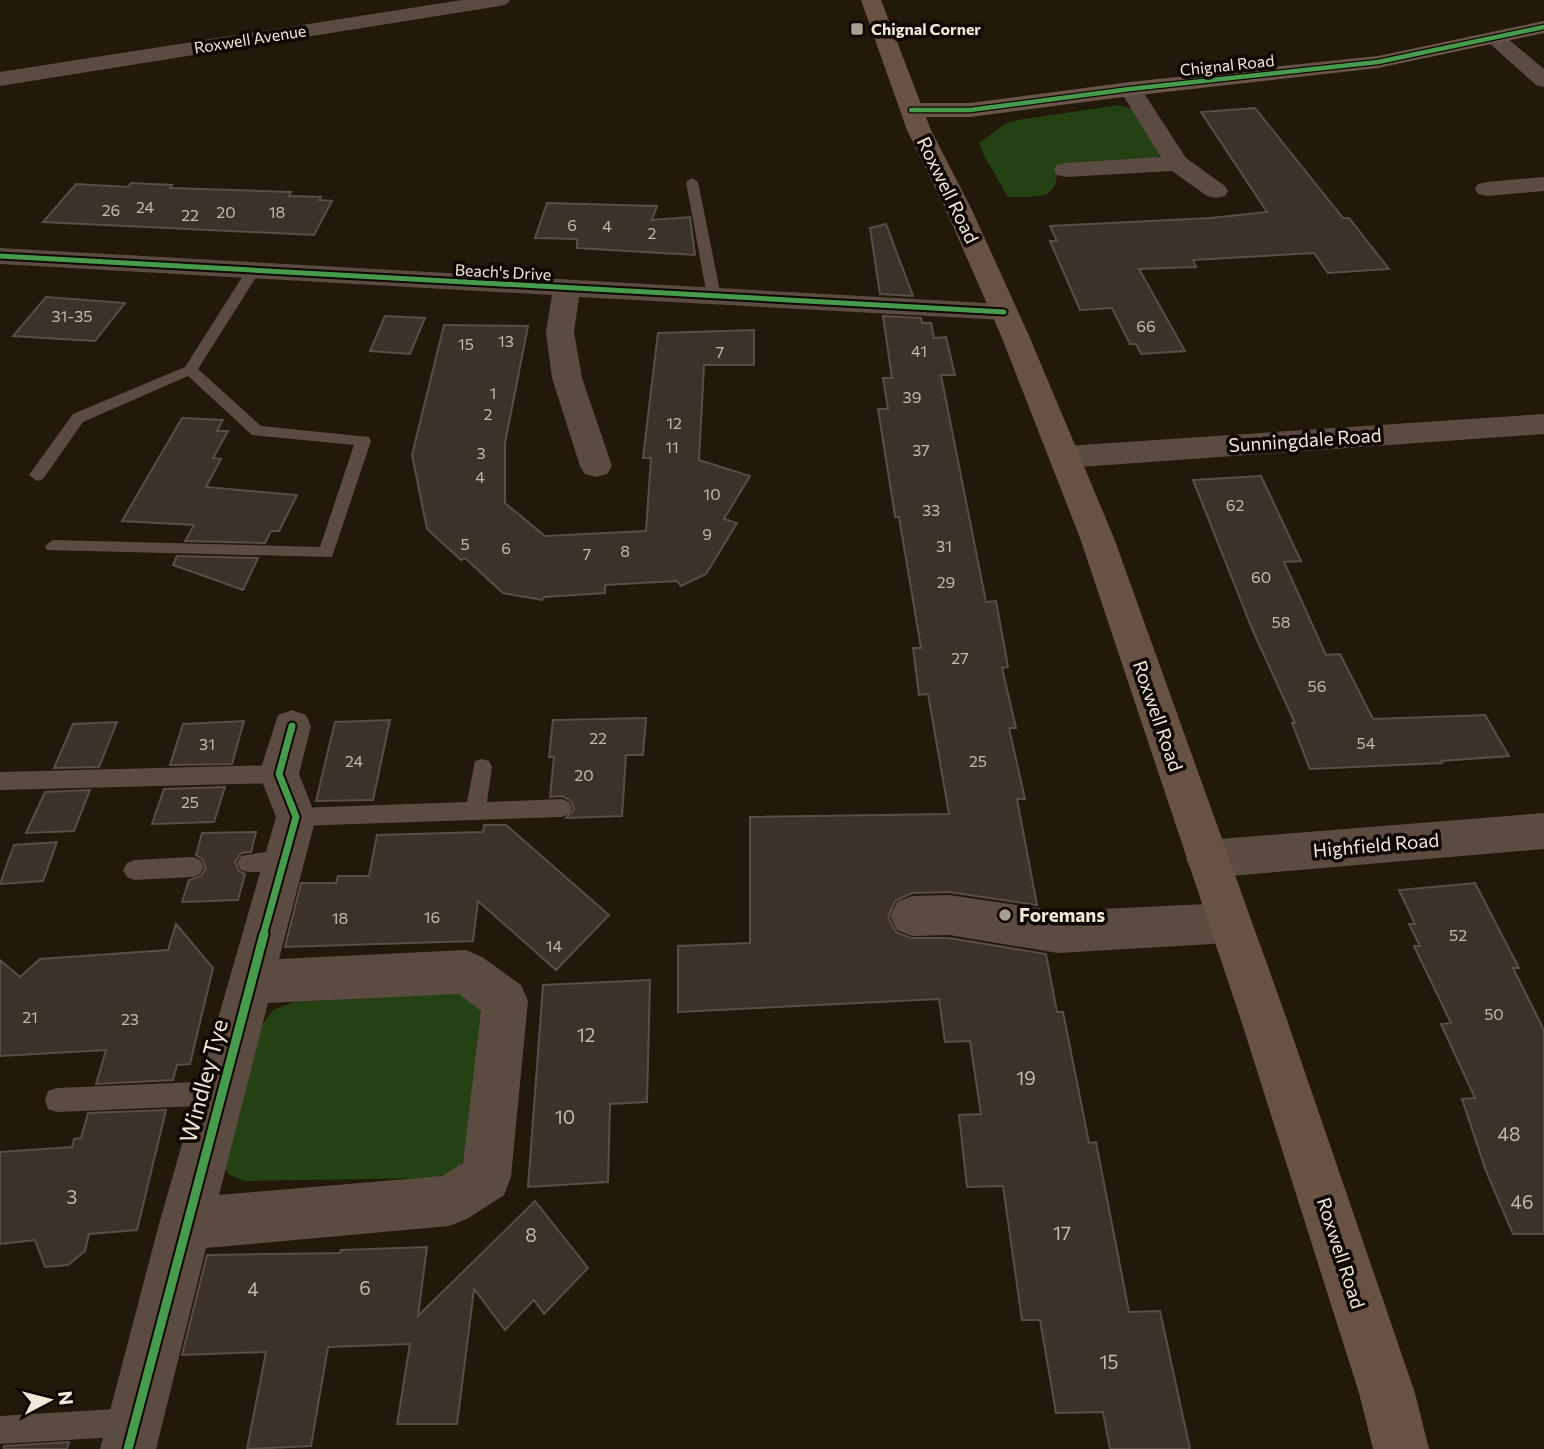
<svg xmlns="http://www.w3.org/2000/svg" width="1544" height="1449" font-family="Commissioner,sans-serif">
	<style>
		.green { fill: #244114 }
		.building { fill: #3c322a; stroke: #594e47; stroke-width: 2 }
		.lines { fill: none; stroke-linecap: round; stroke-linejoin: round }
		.lane { fill: #5c4b41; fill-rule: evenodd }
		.street { fill: #5c4b41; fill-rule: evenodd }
		.secondary { fill: #695449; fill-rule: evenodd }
		.primary { fill: #675244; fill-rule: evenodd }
		.cycleway-far3-casing { stroke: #0e0801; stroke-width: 7 }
		.cycleway-far2-casing { stroke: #0e0801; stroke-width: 9 }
		.cycleway-far1-casing { stroke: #0e0801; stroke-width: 11 }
		.cycleway-casing { stroke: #0e0801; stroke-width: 13 }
		.cycleway-far3 { stroke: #469c4c; stroke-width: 4.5 }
		.cycleway-far2 { stroke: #469c4c; stroke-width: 5 }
		.cycleway-far1 { stroke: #469c4c; stroke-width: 7 }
		.cycleway { stroke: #469c4c; stroke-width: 9 }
		.poi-dot { fill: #a9a090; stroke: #0e0801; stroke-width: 2.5 }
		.labels { text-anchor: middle; stroke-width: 7; stroke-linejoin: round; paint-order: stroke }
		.far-poi-label { font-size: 16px; font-weight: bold; fill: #f2e8d8; stroke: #0e0801; text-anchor: start }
		.far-street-label { font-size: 16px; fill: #f2e8d8; stroke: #0e0801 }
		.number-label { font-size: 16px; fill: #c4baac }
		.street-label { font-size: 19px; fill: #f2e8d8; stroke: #0e0801 }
		.poi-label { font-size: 19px; font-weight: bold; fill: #f2e8d8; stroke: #0e0801; text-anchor: start }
		.near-number-label { font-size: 19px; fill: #c4baac }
		.near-street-label { font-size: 23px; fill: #f2e8d8; stroke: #0e0801 }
	</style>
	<rect width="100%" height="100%" fill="#22190b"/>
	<path class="green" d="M1119 105 1132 109 1161 150 1159 158 1058 168C1056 204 1037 195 1008 197L983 154 979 143 1005 124 1018 120Z
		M459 993 480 999 491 1024 478 1131 458 1171 432 1178 244 1181 228 1174 222 1157 258 1031 273 1010 293 1002Z"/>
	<path class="building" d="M1255 108 1343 218H1349L1389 269 1328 273 1314 253 1193 260 1196 267 1139 269 1185 351 1141 354 1136 344H1130L1112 308 1080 310 1050 241H1057L1050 226 1211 218 1267 212 1201 112Z
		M131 183 172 185 170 188 291 192 289 196 321 197 319 200 332 201 314 235 43 222 76 184 128 187Z
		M547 203 657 206 652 220 690 217 695 255 577 248V239L535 238Z
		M886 224 913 296 880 294 870 228Z
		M46 297 125 303 95 341 13 336Z
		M385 316 425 318 410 354 370 351Z
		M883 316 921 318 922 323H931L934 338 946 337 955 375H941L986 602 996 601 1008 667 1002 668 1016 728H1009L1025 799H1017L1037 905 949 892 912 893 895 901 888 917 896 932 911 938H949L1046 954 1057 1012H1063L1089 1143 1096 1142 1129 1312 1160 1311 1190 1449H1110L1103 1412 1056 1413 1040 1320H1022L1003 1186 967 1187 959 1115 981 1114 970 1041 945 1042 939 999 678 1012V946L750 943V817L949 814 928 694 919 695 913 648H921L899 517H895L893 503 878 409H888L883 378H892Z
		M444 325 528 326 505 443V503L545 536 646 531 651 458H643L658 333 754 330V365H704L699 460 750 476 724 519 737 523 706 574 681 586 677 581 605 585V593L544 597 542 600 503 593 465 558 461 560 427 529 412 455Z
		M182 418 223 420 217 431H228L213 458 221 459 206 487 297 495 279 531H271L265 543 185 541 194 525 122 521Z
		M1261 476 1301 561 1284 562 1326 655 1340 654 1373 719 1485 715 1509 756 1441 761 1442 763 1310 769 1292 723H1295L1253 631 1193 480Z
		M177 556 258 558 243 590 173 565Z
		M646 718 643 755H626L622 816 566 818 574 809 571 801 562 796 550 797 554 757H549L553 720Z
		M390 720 373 800 316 801 335 722Z
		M244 721 232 764 170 765 183 724Z
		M117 722 99 767 54 768 73 724Z
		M225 787 214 822 152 824 164 789Z
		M90 790 74 831 26 833 45 792Z
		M484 825H506L609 915 556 970 478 901 473 941 285 947 301 883H336L338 876H369L377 835 483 832Z
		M256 832 251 852 241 853 235 862 239 871 245 874 238 900 182 902 189 880 201 876 206 868 202 859 196 855 202 833Z
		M57 842 43 881 0 884 14 845Z
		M1475 883 1519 968H1513L1544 1030V1234H1513L1486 1171 1462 1099 1475 1098 1441 1024 1451 1023 1414 946H1420L1409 924H1415L1399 890Z
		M176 924 213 968 190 1064 177 1065 173 1080 96 1084 106 1050 0 1056V960L20 977 40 959 168 950Z
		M650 980 647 1102 610 1104 608 1182 528 1187 543 985Z
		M166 1110 137 1230 89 1234 85 1251 68 1265 45 1267 35 1240 0 1244V1152L72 1147 74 1139 81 1138 88 1113Z
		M535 1201 588 1268 544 1314 534 1300 505 1330 474 1289 457 1424H397L410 1344 328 1347 311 1446 247 1449 266 1352 182 1355 207 1255 340 1253 341 1250 427 1247 418 1316Z
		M69 1442 67 1449H4V1446Z"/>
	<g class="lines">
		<path class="lane" d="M692 178 698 182 721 296 714 300 707 296 686 182Z
			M253 267 260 271 198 369 261 426 369 437 371 441 332 557 47 550 45 546 53 540 320 547 354 445 252 435 188 376 83 422 43 479 37 481 29 475 73 414 185 367 246 271Z
			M482 759 489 761 492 767 487 802 562 799 569 802 572 808 569 814 562 817 296 826 289 823 286 817 289 811 296 808 467 802 475 761Z
			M279 765 286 768 289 774 286 780 279 783 0 790V772Z
			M283 849 290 851 293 858 290 865C277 870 254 875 241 870L237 863 241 856Z
			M193 857 200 860 204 867 200 874 193 877 134 880 127 877 123 870 127 863 134 860Z
			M220 1081 228 1085 232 1093 228 1101 220 1105 57 1112 48 1109 45 1100 48 1091 57 1088Z
			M133 1408 143 1412 147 1422 143 1432 133 1436 0 1444V1416Z"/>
		<path class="street" d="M462 0H510L507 4 500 6 0 86V72Z
			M1495 32 1502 34 1544 69V87L1536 85 1488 42 1485 38 1488 34Z
			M1130 82 1138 84 1186 158 1225 186 1228 191 1225 196 1216 198 1207 196 1172 171 1066 177 1057 175 1054 170 1057 165 1066 163 1161 157 1119 89 1122 84Z
			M1544 177V191L1487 196 1478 194 1475 189 1478 184 1487 182Z
			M0 248 1004 304 1014 306 1018 312 1014 318 1004 320 579 297 574 332 582 378 612 466 607 474 596 477 585 474 580 466 552 378 546 332 552 295 0 264Z
			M1544 414V434L1066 468 1055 465 1050 457 1055 449 1066 446Z
			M292 710 306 715 311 726 299 774 316 817 279 959 466 950 482 957 521 985 528 1001 511 1177 504 1195 467 1219 449 1226 206 1248 156 1449H100L159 1224 276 817 259 774 278 715ZM459 994 481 1011 463 1163 442 1176 219 1195 268 1003Z
			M1544 813V849L1207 878 1192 872 1186 859 1192 846 1207 840Z
			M949 895 1058 911 1229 903 1244 909 1251 923 1244 937 1229 943 1058 953 949 935 912 936 897 930 890 916 897 902 912 896Z"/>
		<path class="secondary" d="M1544 21V33L1378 68 1130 96 970 117H911L903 115 900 110 903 105 911 103H970L1130 82 1378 56Z"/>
		<path class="primary" d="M861 0H881L931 130 971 208 1030 338 1114 538 1286 1017 1415 1393 1429 1449H1373L1359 1393 1240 1017 1080 538 1002 338 945 208 907 130Z"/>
		<defs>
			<path id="cycleway-far3" d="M911 110H970L1130 89 1378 62 1544 27"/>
			<path id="cycleway-far2" d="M0 256 1004 312"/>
			<path id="cycleway-far1" d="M263 936 296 817 279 774 292 726"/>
			<path id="cycleway" d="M128 1449 264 934"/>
		</defs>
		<use href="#cycleway-far3" class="cycleway-far3-casing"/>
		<use href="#cycleway-far2" class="cycleway-far2-casing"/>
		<use href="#cycleway-far1" class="cycleway-far1-casing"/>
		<use href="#cycleway" class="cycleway-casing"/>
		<use href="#cycleway-far3" class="cycleway-far3"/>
		<use href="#cycleway-far2" class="cycleway-far2"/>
		<use href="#cycleway-far1" class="cycleway-far1"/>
		<use href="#cycleway" class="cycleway"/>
	</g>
	<g class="poi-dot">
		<rect x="850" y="22" width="14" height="14" rx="3.5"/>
		<circle cx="1005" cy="915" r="7"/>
	</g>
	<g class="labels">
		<g class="far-poi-label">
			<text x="871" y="35">Chignal Corner</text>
		</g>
		<g class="far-street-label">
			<text transform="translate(250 39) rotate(-9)" y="6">Roxwell Avenue</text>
			<text transform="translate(1227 65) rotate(-6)" y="6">Chignal Road</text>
			<text transform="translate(503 272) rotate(3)" y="6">Beach's Drive</text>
		</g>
		<g class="number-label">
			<text x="145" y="213">24</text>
			<text x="111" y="216">26</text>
			<text x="226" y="218">20</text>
			<text x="277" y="218">18</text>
			<text x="190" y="221">22</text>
			<text x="572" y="231">6</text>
			<text x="607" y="232">4</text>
			<text x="652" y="239">2</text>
			<text x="72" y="322">31-35</text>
			<text x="1146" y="332">66</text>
			<text x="506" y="347">13</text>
			<text x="466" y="350">15</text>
			<text x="919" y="357">41</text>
			<text x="720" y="358">7</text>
			<text x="493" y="399">1</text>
			<text x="912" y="403">39</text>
			<text x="488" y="420">2</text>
			<text x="674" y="429">12</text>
			<text x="672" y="453">11</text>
			<text x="921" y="456">37</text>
			<text x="481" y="459">3</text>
			<text x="480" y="483">4</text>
			<text x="712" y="500">10</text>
			<text x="1235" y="511">62</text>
			<text x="931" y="516">33</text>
			<text x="707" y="540">9</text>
			<text x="465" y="550">5</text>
			<text x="944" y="552">31</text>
			<text x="506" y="554">6</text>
			<text x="625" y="557">8</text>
			<text x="587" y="560">7</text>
			<text x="1261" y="583">60</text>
			<text x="946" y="588">29</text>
			<text x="1281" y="628">58</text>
			<text x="960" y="664">27</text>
			<text x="1317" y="692">56</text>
			<text x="598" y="744">22</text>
			<text x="1366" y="749">54</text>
			<text x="207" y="750">31</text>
			<text x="354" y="767">24</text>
			<text x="978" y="767">25</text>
			<text x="584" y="781">20</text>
			<text x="190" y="808">25</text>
			<text x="432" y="923">16</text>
			<text x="340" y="924">18</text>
			<text x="1458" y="941">52</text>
			<text x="554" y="952">14</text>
			<text x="1494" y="1020">50</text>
			<text x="30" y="1023">21</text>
			<text x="130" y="1025">23</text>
		</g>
		<g class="street-label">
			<text transform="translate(948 190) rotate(64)" y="7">Roxwell Road</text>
			<text transform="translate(1305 440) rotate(-4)" y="7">Sunningdale Road</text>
			<text transform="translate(1158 716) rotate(71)" y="7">Roxwell Road</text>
			<text transform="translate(1376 845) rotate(-5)" y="7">Highfield Road</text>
			<text transform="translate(1341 1253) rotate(72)" y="7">Roxwell Road</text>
		</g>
		<g class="poi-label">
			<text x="1019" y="922">Foremans</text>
		</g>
		<g class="near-number-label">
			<text x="586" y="1042">12</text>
			<text x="1026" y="1085">19</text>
			<text x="565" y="1124">10</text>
			<text x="1509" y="1141">48</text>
			<text x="72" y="1204">3</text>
			<text x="1522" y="1209">46</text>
			<text x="1062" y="1240">17</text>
			<text x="531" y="1242">8</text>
			<text x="365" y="1295">6</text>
			<text x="253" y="1296">4</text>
			<text x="1109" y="1369">15</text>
		</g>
		<g class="near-street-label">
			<text transform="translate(204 1081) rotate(-75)" y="8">Windley Tye</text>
		</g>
	</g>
	<g transform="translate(49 1400) rotate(83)" stroke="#0e0801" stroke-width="5" paint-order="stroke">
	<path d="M0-5L12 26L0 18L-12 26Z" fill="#f2e8d8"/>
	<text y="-10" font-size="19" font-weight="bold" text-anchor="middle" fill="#f2e8d8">N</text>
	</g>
</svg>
